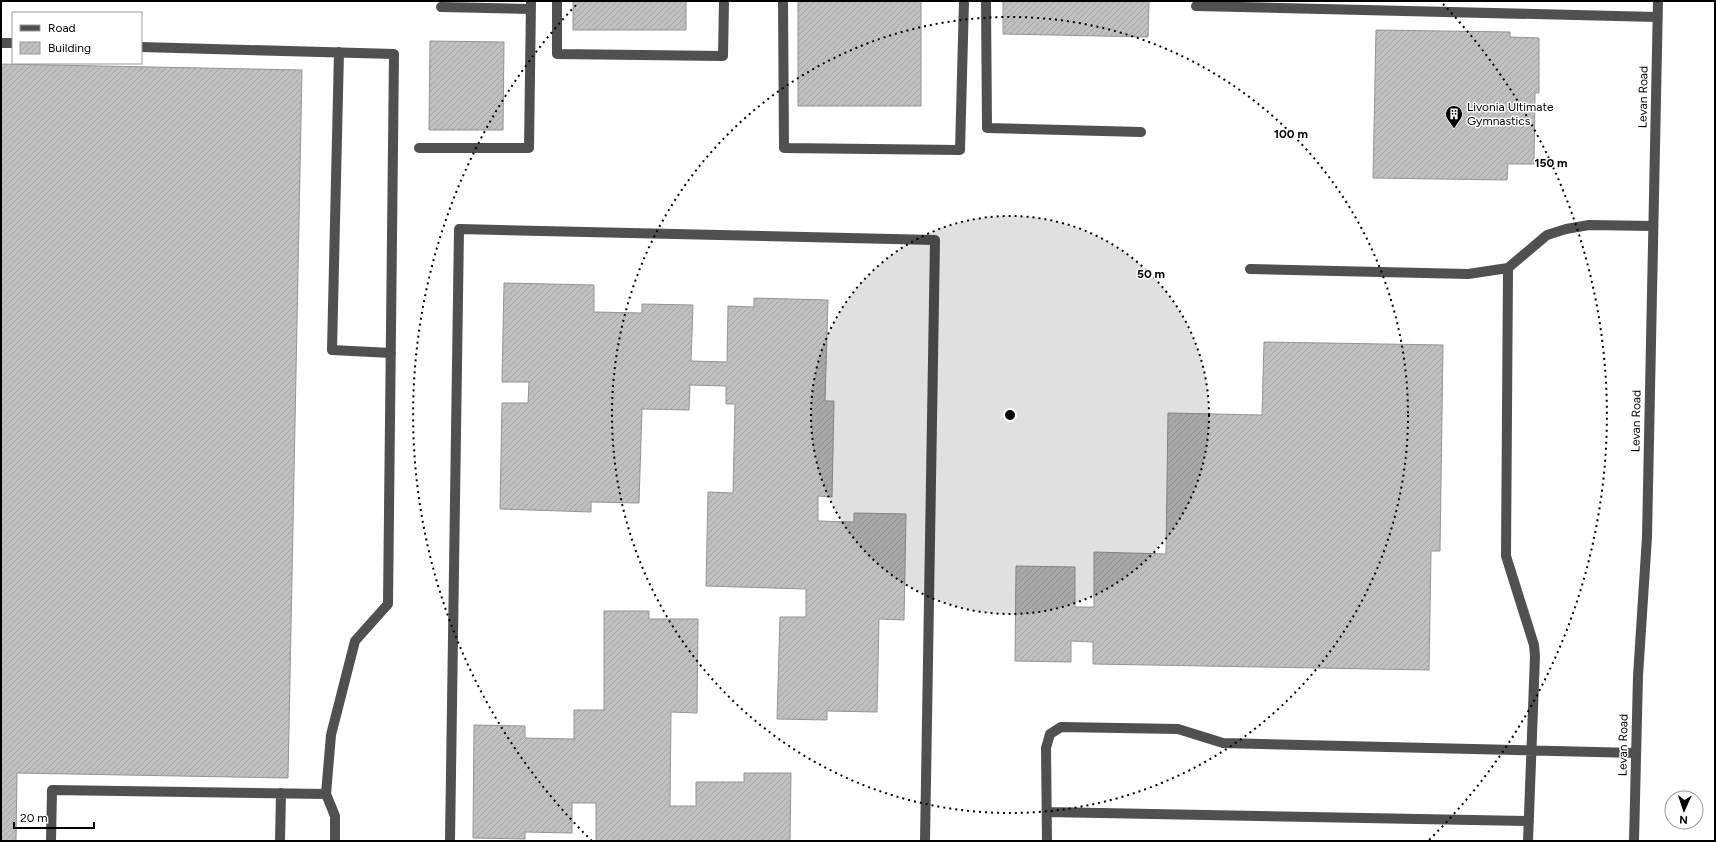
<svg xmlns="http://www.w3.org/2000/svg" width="1716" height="842" font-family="Figtree,sans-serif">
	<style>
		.building { fill: url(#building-hatch); stroke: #949494 }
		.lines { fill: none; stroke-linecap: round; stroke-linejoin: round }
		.minor { stroke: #505050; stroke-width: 10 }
		.ring { fill: none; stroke: #000; stroke-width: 2; stroke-dasharray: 2 4 }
		.labels { text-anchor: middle; stroke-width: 3; stroke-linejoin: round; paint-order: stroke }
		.street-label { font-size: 12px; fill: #000; stroke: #fff }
		.poi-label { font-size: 12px; fill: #000; stroke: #fff; text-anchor: start }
		.centre { fill: #000; stroke: #fff; stroke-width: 2 }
		.ring-label { font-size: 12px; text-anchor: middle; font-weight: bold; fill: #000; stroke: #fff; stroke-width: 3; stroke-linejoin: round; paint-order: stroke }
	</style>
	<defs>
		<pattern id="building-hatch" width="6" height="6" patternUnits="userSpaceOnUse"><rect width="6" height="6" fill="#c0c0c0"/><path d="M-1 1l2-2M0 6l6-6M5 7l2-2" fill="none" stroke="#a3a3a3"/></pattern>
	</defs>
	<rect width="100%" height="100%" fill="#fff"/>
	<path class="building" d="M573 1H686V30H573Z
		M798 1H921V106H798Z
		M1003 1H1149L1148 37 1003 34Z
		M1376 30 1510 32V37L1539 38V93H1535L1534 164H1508L1507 180 1373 178Z
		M430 41 504 42 503 130H429Z
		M1 64 302 70 288 778 17 773 16 841H1Z
		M504 283 594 285V312L642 313V304L693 305 691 361 727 362 728 306 754 307V298L828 300 825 401H834L832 497 818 496V521L854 522V513L906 514 904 620 879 619 877 712 827 711V720L777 719 780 617H806V589L706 586 708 492 733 493 735 404H726V386L690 385 689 410 642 409 639 503 591 502V512L500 509 502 403H528L529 382H502Z
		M1264 342 1443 345 1440 551H1431L1429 670 1093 664V642L1071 641V662L1015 661 1016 566 1075 567V607H1094V552L1166 554 1168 413 1262 415Z
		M604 611H649V619H698L697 713 671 712 670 806H696V782H744V773H791L790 841H596V803H572V833L525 832V839L473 838 474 725 525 726V738L574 739V710H604Z"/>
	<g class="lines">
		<path class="minor" d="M557 1V54L723 56 724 1
			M783 1 784 148 960 150 964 1
			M986 1 987 128 1141 132
			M1196 6 1657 17
			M441 7 531 9
			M1 43H13
			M141 47 394 54 388 604 355 641 331 735 326 794
			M339 52 332 350 391 353
			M419 148H529L531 1
			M1508 268 1506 556 1534 645 1535 656 1528 841
			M1250 269 1468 274 1508 268 1547 235 1566 229 1589 225 1653 226
			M1047 812 1529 821
			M51 841 52 790 326 794 335 816V841
			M280 841 281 793
			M450 841 459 229 935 240 925 841
			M1047 841 1046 748 1050 734 1061 727 1178 729 1223 743 1636 753
			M1634 841 1638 676 1647 537 1658 1"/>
	</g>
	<circle cx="1010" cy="415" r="199" fill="#000" fill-opacity=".12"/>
	<g class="ring">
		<circle cx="1010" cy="415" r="199"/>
		<circle cx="1010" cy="415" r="398"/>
		<path d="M592 841A597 597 0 0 1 577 4M1443 4A597 597 0 0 1 1428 841"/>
	</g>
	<defs>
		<symbol id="building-pin" viewBox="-11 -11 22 30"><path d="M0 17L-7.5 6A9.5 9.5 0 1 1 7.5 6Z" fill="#000" stroke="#fff"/><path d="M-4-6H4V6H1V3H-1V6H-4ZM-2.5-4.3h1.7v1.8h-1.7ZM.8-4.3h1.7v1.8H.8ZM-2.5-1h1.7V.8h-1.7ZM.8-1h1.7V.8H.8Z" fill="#fff"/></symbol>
	</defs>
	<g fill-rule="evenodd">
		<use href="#building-pin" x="1444" y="104" width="20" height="27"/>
	</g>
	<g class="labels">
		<g class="street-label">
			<text transform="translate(1643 97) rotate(-89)" y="4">Levan Road</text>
			<text transform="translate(1636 421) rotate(-89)" y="4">Levan Road</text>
			<text transform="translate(1623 745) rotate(-89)" y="4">Levan Road</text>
		</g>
		<g class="poi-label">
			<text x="1467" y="111">Livonia Ultimate<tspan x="1467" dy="14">Gymnastics</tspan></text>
		</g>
	</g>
	<circle cx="1010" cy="415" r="6" class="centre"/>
	<g class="ring-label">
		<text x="1291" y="138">100 m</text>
		<text x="1551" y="167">150 m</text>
		<text x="1151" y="278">50 m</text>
	</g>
	<rect width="1716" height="842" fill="none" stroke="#000000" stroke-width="4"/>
	<rect x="12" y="12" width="130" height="52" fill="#ffffff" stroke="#999999"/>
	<rect x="20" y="25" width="20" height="6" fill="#505050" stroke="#999999"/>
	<text x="48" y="32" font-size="12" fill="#000000">Road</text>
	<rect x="20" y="42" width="20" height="12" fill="url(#building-hatch)" stroke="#999999"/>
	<text x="48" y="52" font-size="12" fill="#000000">Building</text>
	<g transform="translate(1684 810) rotate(183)"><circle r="19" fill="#ffffff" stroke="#999999"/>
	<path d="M0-3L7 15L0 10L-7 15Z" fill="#000000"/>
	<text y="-6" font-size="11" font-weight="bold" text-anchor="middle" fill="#000000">N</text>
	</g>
	<path d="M14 822v6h80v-6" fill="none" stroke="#000000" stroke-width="2"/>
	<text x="20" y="822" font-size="12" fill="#000000" stroke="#ffffff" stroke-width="3" paint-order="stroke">20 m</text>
</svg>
